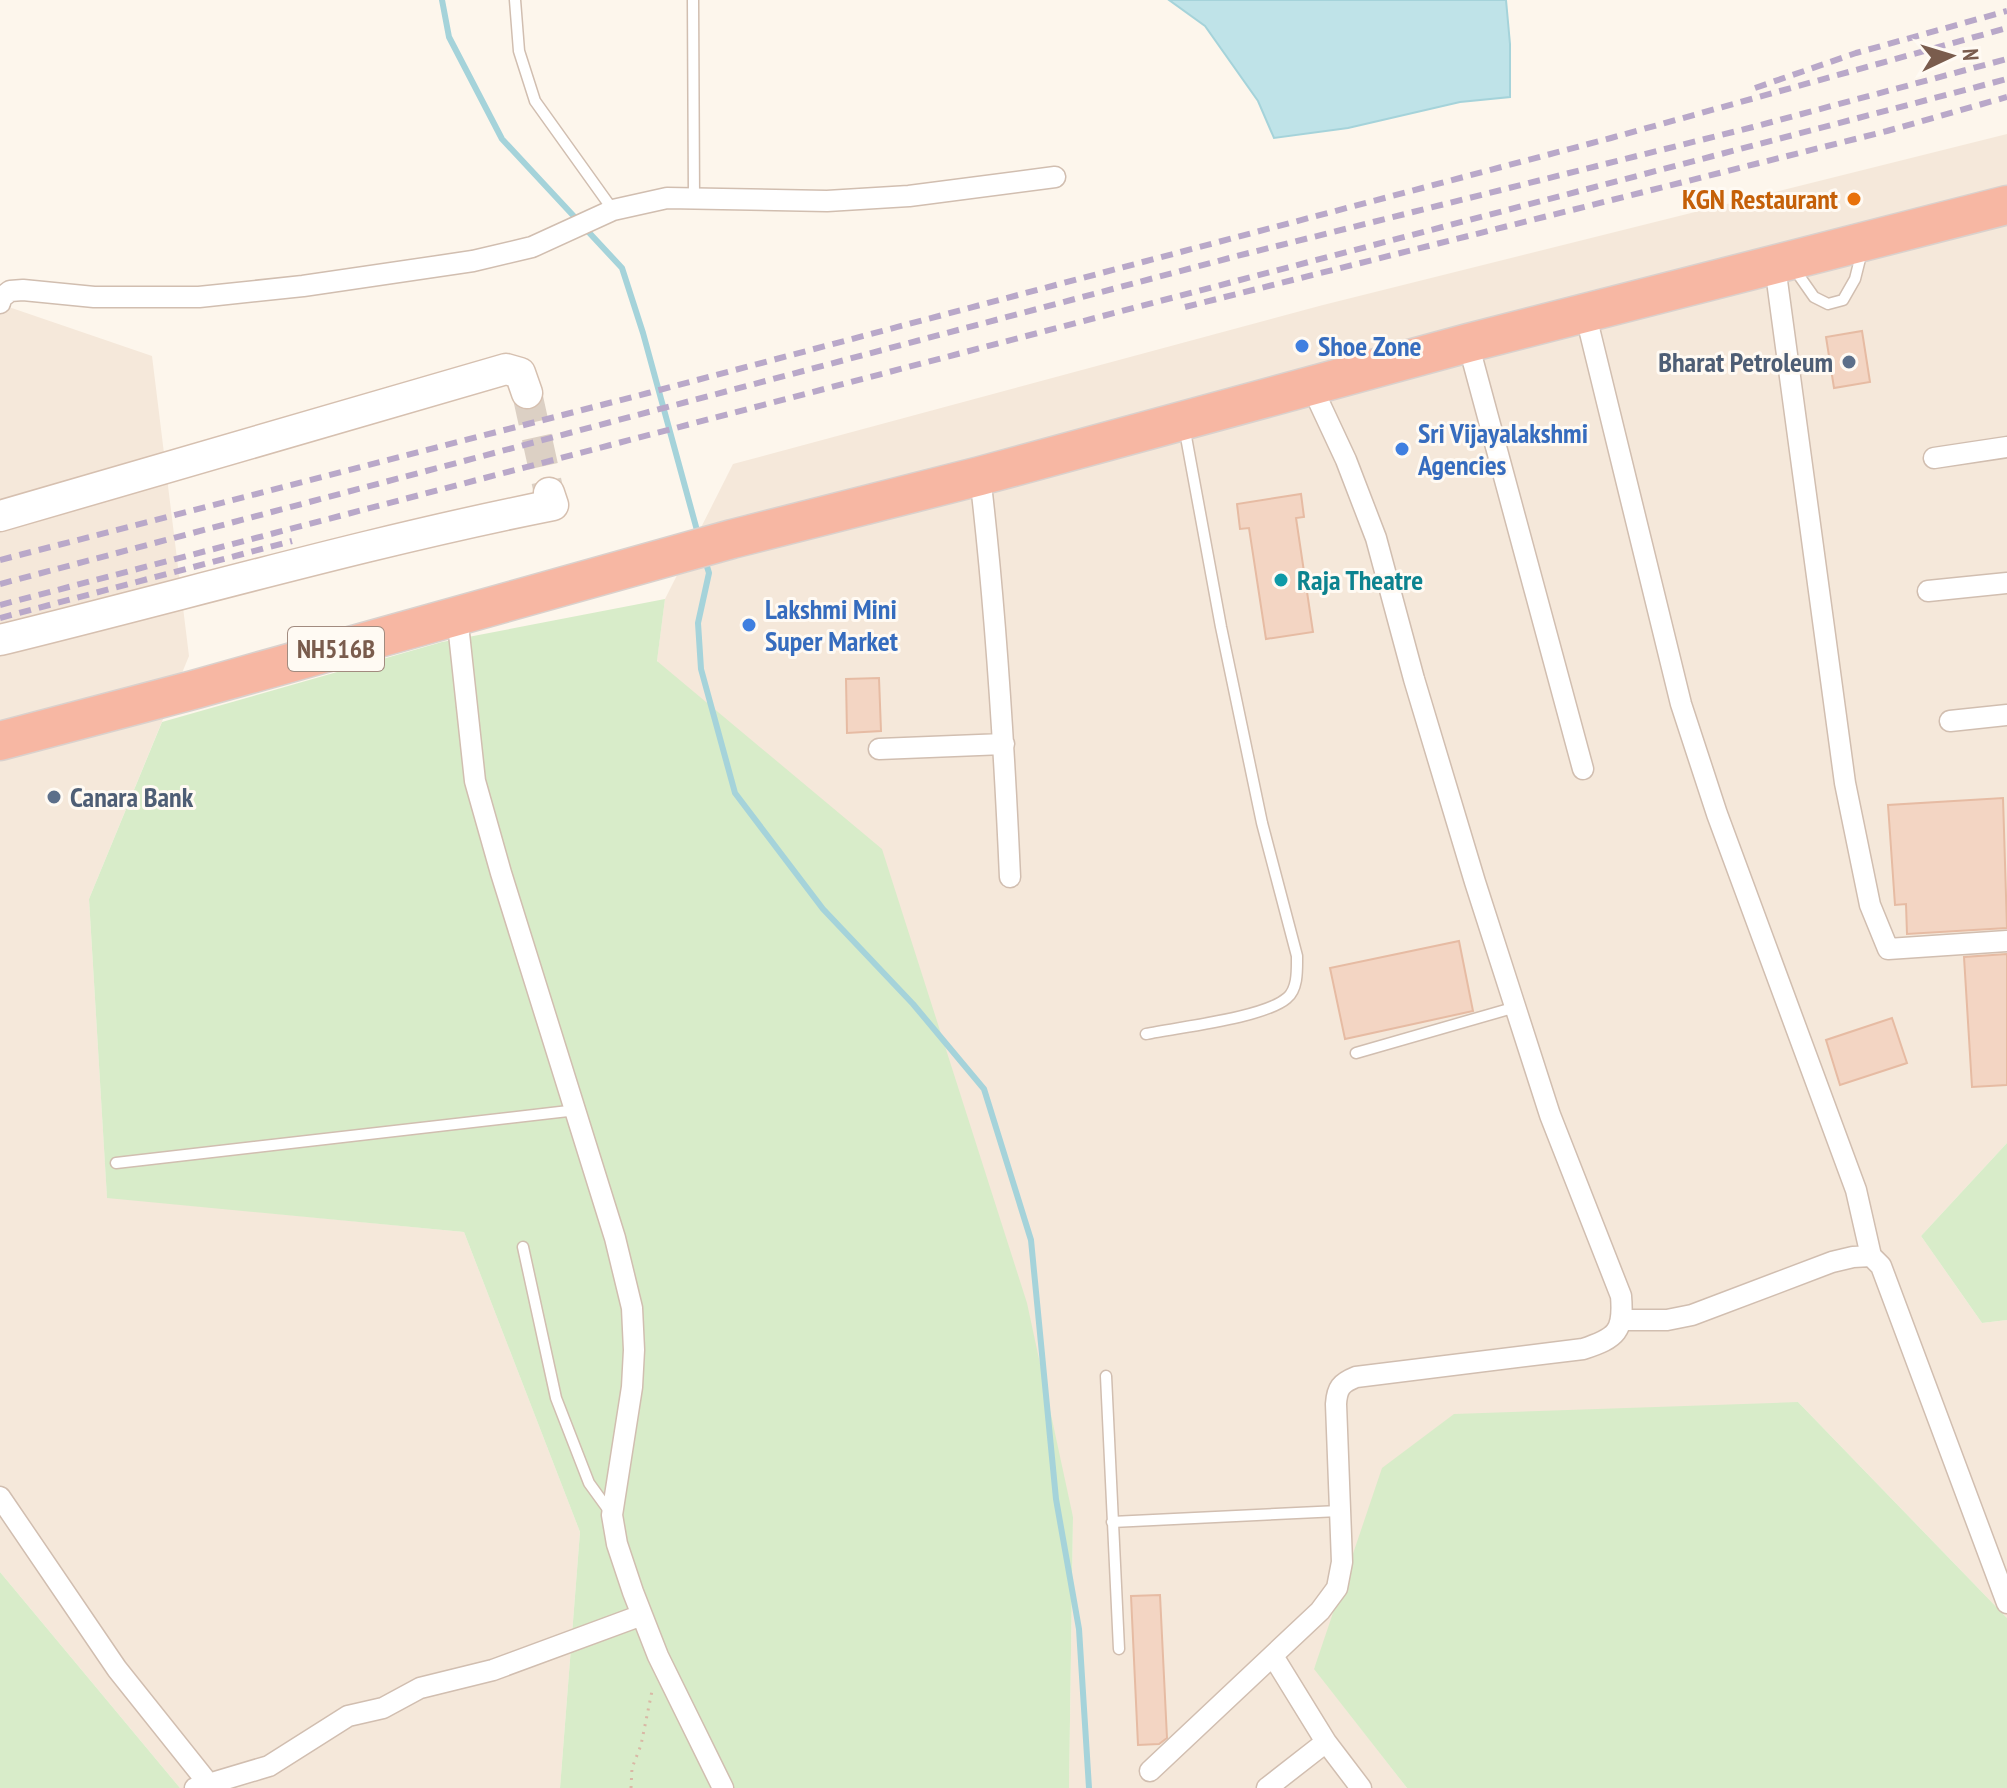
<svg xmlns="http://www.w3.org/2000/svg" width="2007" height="1788" font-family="'PT Sans Narrow',sans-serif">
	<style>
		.residential { fill: #f5e8da }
		.green { fill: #d8ecc9 }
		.water { fill: #bfe3e8; stroke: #a5d3da; stroke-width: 2 }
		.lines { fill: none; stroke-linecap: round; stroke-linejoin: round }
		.stream { stroke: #a5d3da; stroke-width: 6 }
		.building { fill: #f3d5c3; stroke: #e6bba3; stroke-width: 2 }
		.secondary-tunnel { stroke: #dcd0c4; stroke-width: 30; stroke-dasharray: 30 15; stroke-linecap: butt }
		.lane-casing { stroke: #d1beb0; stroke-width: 13 }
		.street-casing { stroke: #d1beb0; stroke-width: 23 }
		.secondary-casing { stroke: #d6c0b0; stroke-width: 33 }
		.highway-casing { stroke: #dad1cd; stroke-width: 41 }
		.path { stroke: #d9b8a5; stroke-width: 3; stroke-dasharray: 2 6; stroke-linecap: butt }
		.lane { stroke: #fff; stroke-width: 10 }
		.street { stroke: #fff; stroke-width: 20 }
		.secondary { stroke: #fff; stroke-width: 30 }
		.highway { stroke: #f7b7a3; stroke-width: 38 }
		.rail { stroke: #b9a8c9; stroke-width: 6; stroke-dasharray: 12 8; stroke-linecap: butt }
		.food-dot { fill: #e8710a; stroke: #fffaf3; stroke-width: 3 }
		.shop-dot { fill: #3f7fe0; stroke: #fffaf3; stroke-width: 3 }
		.service-dot { fill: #5c6f8a; stroke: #fffaf3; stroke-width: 3 }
		.culture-dot { fill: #0f9aa8; stroke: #fffaf3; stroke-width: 3 }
		.labels { text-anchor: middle; stroke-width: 6; stroke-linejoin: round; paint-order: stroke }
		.shield { fill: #fffaf3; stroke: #a28b7f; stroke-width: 2 }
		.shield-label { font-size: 26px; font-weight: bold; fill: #7a5c4d }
		.food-label { font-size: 28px; font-weight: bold; fill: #c56008; stroke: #fffaf3; text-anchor: end }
		.shop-label { font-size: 28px; font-weight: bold; fill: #366cbe; stroke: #fffaf3; text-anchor: start }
		.service-label { font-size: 28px; font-weight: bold; fill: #4e5e75; stroke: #fffaf3; text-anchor: end }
		.culture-label { font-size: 28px; font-weight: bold; fill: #0d838f; stroke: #fffaf3; text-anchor: start }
	</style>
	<rect width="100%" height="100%" fill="#fdf6ec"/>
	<path class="residential" d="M2007 134V1143L1921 1236 1982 1323 2007 1320V1618L1798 1402 1314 1668 1407 1788H1069L1073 1517 657 660 665 599 733 464 1323 305Z
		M0 304 152 356 189 656 89 899 107 1197 464 1232 580 1532 560 1788H180L0 1572Z"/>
	<path class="green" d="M665 599 657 661 882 849 1027 1303 1073 1517 1069 1788H560L580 1532 464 1232 107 1198 89 899 162 722 442 642Z
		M2007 1143V1320L1982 1323 1921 1236Z
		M1798 1402 2007 1618V1788H1407L1314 1669 1382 1468 1454 1414Z
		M0 1572 180 1788H0Z"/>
	<path class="water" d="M1169 0H1506L1510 44V97L1460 102 1348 128 1274 138 1258 101 1205 26Z"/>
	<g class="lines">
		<path class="stream" d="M442 0 449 37 502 139 622 268 643 333 698 534
			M705 560 709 573 698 623 701 669 735 793 823 909 913 1004 984 1089 1031 1240 1056 1499 1079 1629 1089 1788"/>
	</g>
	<path class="building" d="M1862 331 1870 382 1834 388 1826 337Z
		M1301 494 1304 517 1296 518 1313 632 1266 639 1249 528 1240 529 1237 504Z
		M879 678 881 731 847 733 846 679Z
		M2003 798 2007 928 1907 934 1906 904 1895 905 1888 805Z
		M1459 941 1473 1011 1345 1039 1330 968Z
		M2007 954V1085L1972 1087 1964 957Z
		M1892 1018 1907 1063 1840 1085 1826 1040Z
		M1160 1595 1167 1738 1159 1744 1138 1745 1131 1596Z"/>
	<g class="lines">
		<path class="secondary-tunnel" d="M527 393 549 493"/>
		<defs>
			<path id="lane" d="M515 0 519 51 535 101 613 210
				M693 0 694 198
				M1793 267 1814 297 1828 304 1843 300 1855 279 1862 251
				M1146 1034C1179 1027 1264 1018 1287 998 1298 989 1297 970 1297 956L1262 823 1221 627 1184 426
				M1356 1053 1516 1007
				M116 1163 577 1110
				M523 1247 556 1398 589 1483 610 1512
				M1106 1376 1119 1649
				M1112 1522 1339 1511"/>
			<path id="street" d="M1775 266 1845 783 1870 905 1888 949 2007 941
				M0 303 1 298 10 291 23 290 94 297H199L303 286 473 261 532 247 613 210 667 198 827 201 909 196 1055 177
				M1585 312 1681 704 1717 814 1856 1190 1871 1256
				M1468 343 1583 769
				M1934 458 2007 447
				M980 476C996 610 1004 743 1010 877
				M1928 591 2007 583
				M457 615 475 781 501 873 615 1238 632 1308 634 1350 632 1387 612 1515 617 1544 633 1592 658 1656 723 1788
				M1950 721 2007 715
				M879 749 1004 744
				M1623 1320H1667L1692 1315 1832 1262 1853 1257 1871 1256 1881 1266 2007 1603
				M0 1497 117 1669 212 1788
				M1273 1656 1326 1742 1361 1788
				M1150 1771 1320 1611 1337 1588 1342 1562 1336 1404C1337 1388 1341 1383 1356 1377L1583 1349C1617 1338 1624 1331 1621 1296L1550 1115 1475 882 1414 679 1376 538 1346 460 1311 385
				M195 1788 269 1766 348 1716 383 1708 420 1688 493 1670 642 1615
				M1267 1788 1326 1742"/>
			<path id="secondary" d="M0 516 506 369 520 373 527 393
				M0 640C184 595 367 542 553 505L549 493"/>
			<path id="highway" d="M0 741 193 690 732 539 980 476 1468 343 2007 205"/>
		</defs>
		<use href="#lane" class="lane-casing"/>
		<use href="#street" class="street-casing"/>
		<use href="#secondary" class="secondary-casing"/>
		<use href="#highway" class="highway-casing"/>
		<path class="path" d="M631 1788 632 1768 641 1745 652 1691"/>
		<use href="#lane" class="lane"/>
		<use href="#street" class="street"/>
		<use href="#secondary" class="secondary"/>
		<use href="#highway" class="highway"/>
		<path class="rail" d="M1755 88 1856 53 2007 11
			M1185 307 1887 131 2007 97
			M0 560 648 393 1611 138 2007 28
			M0 584 1237 256 1753 127 2007 59
			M0 605 2007 79
			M0 618 292 541"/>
	</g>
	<circle class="food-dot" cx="1854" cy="199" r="8"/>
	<g class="shop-dot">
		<circle cx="1302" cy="346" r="8"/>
		<circle cx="1402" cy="449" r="8"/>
		<circle cx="749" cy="625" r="8"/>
	</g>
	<g class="service-dot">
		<circle cx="1849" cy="362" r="8"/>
		<circle cx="54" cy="797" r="8"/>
	</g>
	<circle class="culture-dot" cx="1281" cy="580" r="8"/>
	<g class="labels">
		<rect class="shield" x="288" y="627" width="96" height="44" rx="6"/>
		<g class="shield-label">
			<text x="336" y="658">NH516B</text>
		</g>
		<g class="food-label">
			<text x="1838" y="209">KGN Restaurant</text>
		</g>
		<g class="shop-label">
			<text x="1318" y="356">Shoe Zone</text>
			<text x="1418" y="443">Sri Vijayalakshmi<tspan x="1418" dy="32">Agencies</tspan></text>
			<text x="765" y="619">Lakshmi Mini<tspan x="765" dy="32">Super Market</tspan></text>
		</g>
		<g class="service-label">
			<text x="1833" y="372">Bharat Petroleum</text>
			<text x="70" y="807" text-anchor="start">Canara Bank</text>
		</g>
		<g class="culture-label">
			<text x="1297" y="590">Raja Theatre</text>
		</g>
	</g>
	<g transform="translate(1951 56) rotate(86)" stroke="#fffaf3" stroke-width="6" paint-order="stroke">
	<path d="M0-6L14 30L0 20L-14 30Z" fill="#7a5c4d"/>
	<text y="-12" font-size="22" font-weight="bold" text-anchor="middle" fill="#7a5c4d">N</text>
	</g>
</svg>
